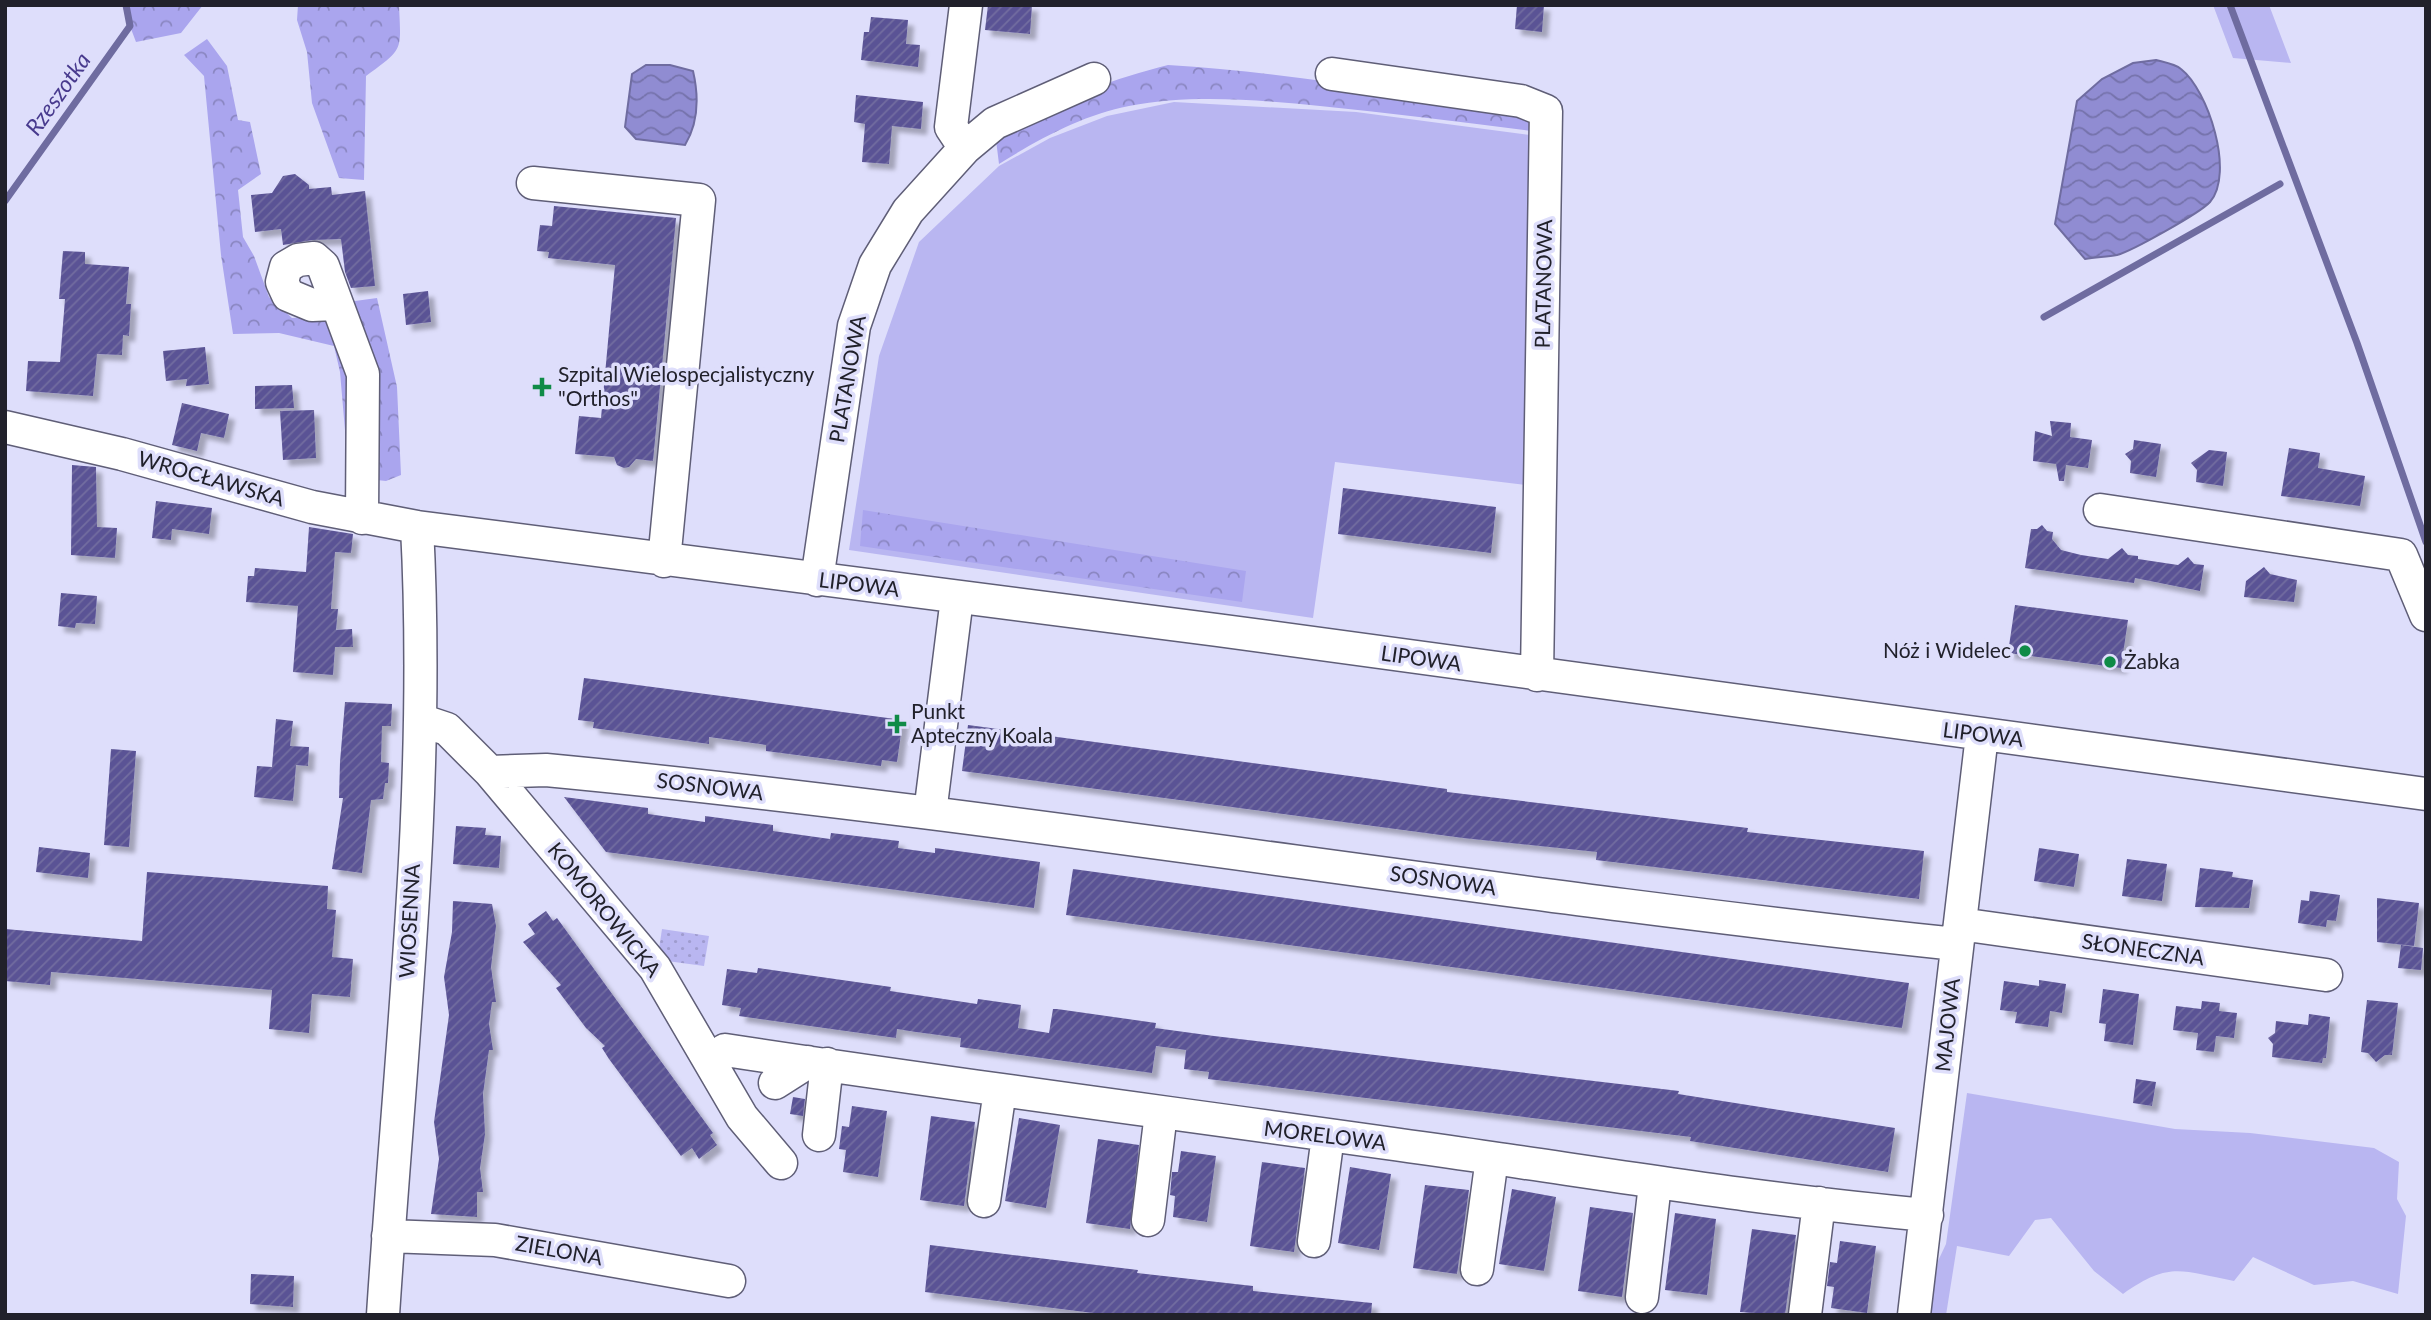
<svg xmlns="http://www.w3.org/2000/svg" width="2431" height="1320" font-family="Lato,sans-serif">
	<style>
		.grass { fill: #b9b6f1 }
		.forest { fill: url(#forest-crowns) }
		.park { fill: url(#park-dots) }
		.water { fill: url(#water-waves); stroke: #6f6ca0; stroke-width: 2 }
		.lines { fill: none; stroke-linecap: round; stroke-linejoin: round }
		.stream { stroke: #6f6ca0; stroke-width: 7 }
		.building { fill: url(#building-hatch); filter: url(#shadow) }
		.minor-casing { stroke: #5f5e77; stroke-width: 35 }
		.minor { stroke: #fff; stroke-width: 32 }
		.poi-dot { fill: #0f8b47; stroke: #dedefb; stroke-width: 2.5 }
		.labels { text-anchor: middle; stroke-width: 7; stroke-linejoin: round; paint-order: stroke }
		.street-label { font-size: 21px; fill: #21212b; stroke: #dedefb }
		.poi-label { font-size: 21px; fill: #21212b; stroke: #dedefb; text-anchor: start }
		.water-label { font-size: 23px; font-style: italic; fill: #483a8e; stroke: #dedefb }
	</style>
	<defs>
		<pattern id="forest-crowns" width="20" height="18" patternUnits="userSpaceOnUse" patternTransform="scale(1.75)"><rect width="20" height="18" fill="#aaa5ee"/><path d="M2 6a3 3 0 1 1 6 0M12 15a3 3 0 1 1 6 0" fill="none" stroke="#8a86c1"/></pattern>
		<pattern id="park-dots" width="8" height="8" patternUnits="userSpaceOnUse" patternTransform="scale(1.75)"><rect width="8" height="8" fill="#b9b6f1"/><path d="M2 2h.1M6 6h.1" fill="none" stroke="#9f9ccf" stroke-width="1.8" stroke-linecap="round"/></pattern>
		<pattern id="water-waves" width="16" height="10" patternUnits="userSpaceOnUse" patternTransform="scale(1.75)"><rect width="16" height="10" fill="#908cd2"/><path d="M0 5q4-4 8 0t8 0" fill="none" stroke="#7572ab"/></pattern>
		<pattern id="building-hatch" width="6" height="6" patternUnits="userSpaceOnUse" patternTransform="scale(1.75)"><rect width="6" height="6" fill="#5a5395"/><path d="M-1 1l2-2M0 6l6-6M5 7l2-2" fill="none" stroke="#726da0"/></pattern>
		<filter id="shadow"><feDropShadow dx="6" dy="6" stdDeviation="2" flood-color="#0004"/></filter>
	</defs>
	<rect width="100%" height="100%" fill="#dedefb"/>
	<path class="grass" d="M2213 5H2269L2291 63 2233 58Z
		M1174 102 1356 112 1538 136 1527 485 1335 462 1313 618 849 550 879 356 919 242 999 166 1050 138 1107 116Z
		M1967 1093 2175 1129 2250 1133 2374 1148 2399 1162 2397 1199 2406 1216 2398 1294 2353 1281 2314 1285 2253 1257 2234 1281C2180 1271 2170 1261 2123 1294L2094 1271 2051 1218 2035 1220 2009 1256 1957 1246 1946 1315H1929L1938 1261 1946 1244Z"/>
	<path class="forest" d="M122 5H203L181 33 136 42Z
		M298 5H399C401 52 404 48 366 76L364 180 339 178 312 103 307 52 297 20Z
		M207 39 227 66 238 120 250 122 261 174 238 190 243 237 254 256 269 297 292 318 324 316 355 301 377 298 397 387 401 475 386 481 349 477 340 372 334 346 279 333 233 334 221 255 204 76 184 55Z
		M1168 65C1290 72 1412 96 1534 111L1531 131C1461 122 1391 113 1320 106 1257 100 1192 94 1129 106 1085 114 1037 140 999 164L996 140C1045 103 1109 80 1168 65Z
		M863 510 1246 571 1242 602 860 546Z"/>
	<path class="park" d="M662 929 709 936 704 966 667 961 659 949Z"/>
	<path class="water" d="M2156 60C2163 62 2175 64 2181 69 2208 90 2235 173 2210 202 2200 213 2132 251 2117 255 2107 257 2096 257 2085 259L2055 224 2077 101 2102 79 2133 63Z
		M646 65H670L693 71C699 97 699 122 685 145L636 139 625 127 632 74Z"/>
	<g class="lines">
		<path class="stream" d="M2230 5 2357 343 2426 542
			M5 201 130 26 126 5
			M2044 317 2280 184"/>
	</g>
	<path class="building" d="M988 5H1032L1030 34 985 30Z
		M1517 5H1544L1542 32 1515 29Z
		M871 17 908 20 906 44 920 45 918 67 861 60 864 32H869Z
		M856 95 923 102 921 129 892 126 889 164 862 162 865 124 854 122Z
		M295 174 309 185V189L331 187 332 195 365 191 375 286 351 288 345 272 341 239 312 240 283 245 281 229 255 232 251 195 272 193 283 176Z
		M554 206 676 218 653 461 636 459 629 467 624 468 617 465 614 457 575 454 579 416 601 418 615 265 548 258 549 252 537 251 540 225 552 226Z
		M63 251 85 252V264L129 267 126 304H131L129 336 123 335 122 355 97 354 93 396 26 391 28 361 60 362 65 299H59Z
		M428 291 431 322 406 325 403 294Z
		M205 347 209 384 186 386 187 379 166 381 163 351Z
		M292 385 294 408 255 409V386Z
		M182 403 229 414 224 438 201 433 197 451 172 445Z
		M314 410 316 458 283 460 280 411Z
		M2050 421 2071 423 2070 437 2092 440 2088 468 2066 465 2064 481H2059L2056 464 2033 461 2035 431 2052 436Z
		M2134 440 2161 444 2156 477 2130 473 2131 461 2125 454 2133 449Z
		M2289 448 2320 453 2318 468 2365 476 2360 506 2281 496Z
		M2209 450 2227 452 2223 486 2196 482 2197 470 2191 463Z
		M72 465 96 467 97 527 117 528 115 558 71 555Z
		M1343 488 1496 507 1491 553 1338 534Z
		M156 501 212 508 209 534 172 529 171 540 152 538Z
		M2042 525 2047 531 2053 532 2052 539 2061 550 2081 555 2108 559 2122 548 2128 555 2138 556V559L2178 565 2188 557 2194 564 2204 565 2200 591 2135 578 2134 583 2025 568 2031 529H2037Z
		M309 527 353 534 351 553 335 552 331 609H338L336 630 352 629 353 647H335L333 675 293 672 298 606 246 602 248 576H254L255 568 306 572Z
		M2264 567 2270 574 2297 580 2294 602 2244 597 2246 581Z
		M61 593 97 596 95 624 76 623 75 628 58 626Z
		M2015 605 2128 620 2121 668 2008 653Z
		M584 678 903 720 897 762 882 760 881 766 766 751V745L709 737V744L593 728 594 722 578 720Z
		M345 702 392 704 391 726H382L381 762 389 763 388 783H385L383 799 371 800 362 873 332 869 343 798H339L340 762Z
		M276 719 293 721 290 746 309 747 308 766 296 765 293 801 254 797 257 766 272 767Z
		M968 725 1447 789V792L1748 828 1747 832 1924 851 1919 899 1596 860 1597 852 1463 838 962 771Z
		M111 749 136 751 129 847 104 845Z
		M564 797 648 808V814L705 822V816L773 825V831L830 839 831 833 899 841 898 848 935 853V848L1040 862 1034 908 606 852Z
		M456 826 486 828 485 835 501 836 499 868 453 864Z
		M39 847 90 853 88 878 36 872Z
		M2039 848 2079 854 2074 887 2034 881Z
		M2127 859 2167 864 2162 901 2122 896Z
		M2200 868 2233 872 2232 877 2253 880 2249 908 2195 907Z
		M1073 869 1909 983 1902 1028 1066 915Z
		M147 872 328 886 327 909 336 910 332 957 353 959 350 997 312 994 309 1033 269 1029 272 990 51 972 50 985 5 981V929L142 941Z
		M2310 891 2340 895 2336 921 2327 920 2326 927 2298 923 2301 900 2309 901Z
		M2377 898 2419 903 2414 946 2377 942Z
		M453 901 492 904 496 926 491 967 496 1002H492L489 1024 493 1050H489L483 1094 485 1134 480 1168 483 1192H477V1217L431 1214 439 1159 434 1122 449 1015 444 977 452 932Z
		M546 911 553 921 557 918 713 1133 710 1135 717 1145 699 1159 692 1148 681 1156 609 1059 602 1048 605 1046 586 1028 556 988 561 985 523 942 535 934 528 924Z
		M2401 945 2423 948 2421 970 2398 968Z
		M758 968 891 987 890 991 937 998 977 1004 978 999 1021 1005 1018 1028 1049 1033 1053 1009H1057L1156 1023 1155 1028 1214 1036 1679 1091 1678 1094 1895 1128 1888 1172 1690 1141 1691 1137 1208 1079 1209 1072 1184 1069 1186 1050 1156 1046 1152 1073 960 1047 961 1038 916 1032 897 1029 896 1038 739 1016 741 1008 722 1005 727 969 757 973Z
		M2039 980 2066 984 2062 1013 2050 1011 2048 1027 2015 1023 2017 1012 2000 1010 2004 981 2039 986Z
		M2103 989 2139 994 2133 1045 2104 1041 2106 1024 2099 1023Z
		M2367 1000 2398 1003 2392 1055H2385L2376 1062 2368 1053 2361 1052Z
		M2202 1001 2220 1003 2219 1011 2237 1013 2234 1038 2216 1036 2214 1052 2196 1050 2198 1033 2173 1030 2176 1006 2201 1009Z
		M2309 1014 2330 1017 2326 1058H2323L2322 1063 2272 1057 2273 1044 2268 1038 2275 1033 2276 1021 2308 1025Z
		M2136 1079 2156 1082 2152 1106 2133 1103Z
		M793 1097 805 1099 803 1116 790 1114Z
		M852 1106 887 1111 878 1177 843 1172 846 1150 839 1149 842 1126 849 1127Z
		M931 1116 975 1122 964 1206 920 1200Z
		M1019 1118 1060 1125 1046 1208 1005 1201Z
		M1098 1139 1139 1145 1130 1229 1086 1223Z
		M1181 1151 1216 1156 1207 1222 1173 1217 1175 1196 1170 1195 1172 1172H1178Z
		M1262 1162 1305 1168 1294 1252 1250 1246Z
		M1350 1167 1391 1174 1379 1250 1338 1243Z
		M1425 1185 1469 1190 1457 1274 1413 1268Z
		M1512 1189 1556 1197 1544 1271 1499 1264Z
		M1590 1207 1633 1213 1622 1297 1578 1291Z
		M1675 1213 1716 1219 1707 1295 1665 1290Z
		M1752 1229 1796 1235 1785 1315 1740 1312Z
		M1840 1241 1876 1246 1867 1313 1831 1308 1834 1287 1827 1286 1830 1262 1837 1263Z
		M930 1245 1138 1270 1137 1273 1253 1286V1291L1372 1303 1371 1315H1109L925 1292Z
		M251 1274 294 1276 293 1307 250 1304Z"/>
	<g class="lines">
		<defs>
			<path id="minor" d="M1332 74 1521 101 1546 111 1537 675
				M965 148 951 127 966 5
				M533 183 699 200 664 561
				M335 304 312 305 288 295 282 282 286 267 298 260 314 258 323 266 363 374 362 518
				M5 427 122 454 312 507 417 527 1217 630 2426 794
				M2100 510 2401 555 2426 615
				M817 580 854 326 875 265 908 211 965 148 995 123 1094 79
				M420 720 447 729 490 772 655 968 742 1117 781 1163
				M490 772 546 770C1018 815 1485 895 1956 944
				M930 813 957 598
				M1960 924 2326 975
				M725 1050C980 1089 1236 1121 1492 1158 1637 1179 1781 1202 1927 1215
				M775 1083 808 1062
				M819 1135 827 1064
				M984 1201 1000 1090
				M1148 1220 1161 1113
				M388 1236 495 1240 729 1281
				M1314 1241 1328 1136
				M1477 1269 1492 1158
				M1642 1297 1655 1184
				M383 1315C400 1053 431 789 417 527
				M1805 1315 1819 1203
				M1914 1315 1982 735"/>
		</defs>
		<use href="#minor" class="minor-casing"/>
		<use href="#minor" class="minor"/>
	</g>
	<g class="poi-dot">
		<path d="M538.5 376.5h7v7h7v7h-7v7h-7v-7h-7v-7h7z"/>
		<circle cx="2025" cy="651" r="7"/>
		<circle cx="2110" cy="662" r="7"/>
		<path d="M893.5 713.5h7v7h7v7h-7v7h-7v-7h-7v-7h7z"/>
	</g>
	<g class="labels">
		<g class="street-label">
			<text transform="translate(1544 284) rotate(-89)" y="7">PLATANOWA</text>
			<text transform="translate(848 379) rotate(-80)" y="7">PLATANOWA</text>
			<text transform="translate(211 479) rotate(16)" y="7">WROCŁAWSKA</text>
			<text transform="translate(859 585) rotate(7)" y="7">LIPOWA</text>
			<text transform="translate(1421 659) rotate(8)" y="7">LIPOWA</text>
			<text transform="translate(1983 735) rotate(7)" y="7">LIPOWA</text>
			<text transform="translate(710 787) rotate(7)" y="7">SOSNOWA</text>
			<text transform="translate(1443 881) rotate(8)" y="7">SOSNOWA</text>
			<text transform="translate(604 910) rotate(51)" y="7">KOMOROWICKA</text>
			<text transform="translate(410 921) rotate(-87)" y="7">WIOSENNA</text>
			<text transform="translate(2143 950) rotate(8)" y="7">SŁONECZNA</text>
			<text transform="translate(1948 1025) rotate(-84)" y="7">MAJOWA</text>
			<text transform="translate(1325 1136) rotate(7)" y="7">MORELOWA</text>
			<text transform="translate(559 1251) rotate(10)" y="7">ZIELONA</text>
		</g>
		<g class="poi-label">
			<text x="558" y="382">Szpital Wielospecjalistyczny<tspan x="558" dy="24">"Orthos"</tspan></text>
			<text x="2011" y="658" text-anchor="end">Nóż i Widelec</text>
			<text x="2124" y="669">Żabka</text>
			<text x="911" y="719">Punkt<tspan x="911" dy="24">Apteczny Koala</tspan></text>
		</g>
		<g class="water-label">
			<text transform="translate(58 94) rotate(-55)" y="8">Rzeszotka</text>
		</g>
	</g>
	<rect width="2431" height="1320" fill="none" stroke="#21212b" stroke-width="14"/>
</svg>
